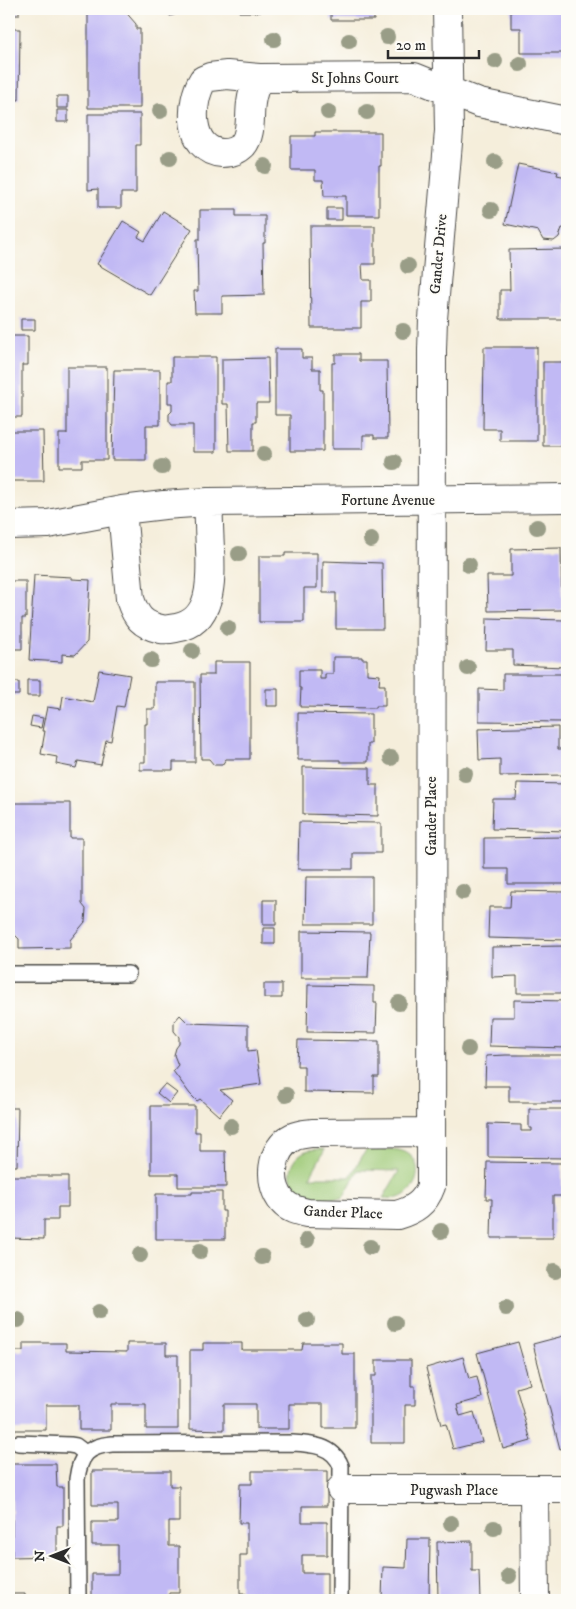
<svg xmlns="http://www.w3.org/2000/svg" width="576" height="1609" font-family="'IM FELL DW Pica',serif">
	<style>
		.green { fill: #9dc976; stroke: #647a50 }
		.building { fill: #c1b9f4 }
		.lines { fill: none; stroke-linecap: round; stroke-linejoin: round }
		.service-casing { stroke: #494845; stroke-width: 18 }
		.minor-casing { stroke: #494845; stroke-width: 30 }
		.service { stroke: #fff; stroke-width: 15 }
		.minor { stroke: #fff; stroke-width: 28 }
		.tree { fill: #999d87 }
		.labels { text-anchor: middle; stroke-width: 4; stroke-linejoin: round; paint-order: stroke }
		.street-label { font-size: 15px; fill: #2b2b2b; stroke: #fdfcf7 }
	</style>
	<rect width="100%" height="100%" fill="#fdfcf7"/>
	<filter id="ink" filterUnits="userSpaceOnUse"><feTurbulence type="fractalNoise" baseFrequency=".02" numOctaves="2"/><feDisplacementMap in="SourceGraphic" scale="10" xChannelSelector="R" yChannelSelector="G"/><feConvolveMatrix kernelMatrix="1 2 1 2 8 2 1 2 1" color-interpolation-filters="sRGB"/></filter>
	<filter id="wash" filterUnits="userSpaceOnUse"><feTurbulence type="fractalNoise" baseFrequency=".0096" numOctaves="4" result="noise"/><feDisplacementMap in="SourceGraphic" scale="20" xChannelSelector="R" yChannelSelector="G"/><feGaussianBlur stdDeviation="1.12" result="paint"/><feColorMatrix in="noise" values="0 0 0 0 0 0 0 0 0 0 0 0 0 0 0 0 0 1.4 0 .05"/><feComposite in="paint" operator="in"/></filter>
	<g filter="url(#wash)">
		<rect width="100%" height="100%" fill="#f5eedb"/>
		<path class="green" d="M325 1149 310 1177H350L366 1150C378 1150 394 1147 405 1152 426 1162 418 1192 398 1198 394 1199 388 1198 383 1198L399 1171 358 1170 343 1198C331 1198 318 1200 307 1197 285 1190 286 1159 306 1151 311 1149 319 1149 325 1149Z"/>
		<g id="blocks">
			<path class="building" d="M9 9H19V15H9Z
				M88 9H123L136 24V29H140V108H88Z
				M167 9H193L170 16Z
				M239 9H261V12H239Z
				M331 9H374V20H331Z
				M511 9H567V53H521V28H511Z
				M9 29H20L19 100 9 99Z
				M57 96H68V108H57Z
				M57 110H68V122H57Z
				M88 114H140V145H136V193H121V208H98V189L88 190Z
				M315 132H381V166H379V215H346V196H324L323 180H315V170H291V136H315Z
				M518 164 558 172 557 175 567 177V229L562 228 559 237 554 241 543 240 538 231 505 224Z
				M327 208H342V220H327Z
				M200 210H236V216H265V243H263L264 295 222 296V313H195L194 291H198L197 239H200Z
				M163 211 192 229 150 295 97 264 123 221 141 232 138 237 145 241Z
				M310 226H375V264H362L363 280H371V302H361V328H311Z
				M567 249V319H500V290H510L509 250Z
				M21 319H35V330H21Z
				M9 336H28V365H22V417H9Z
				M484 347H537V441H500V429H483Z
				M275 349H302V358H312V369H320V390H323V451H290V415H275Z
				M335 354H359V361H387L388 438H374V435H363V449H332V363H335Z
				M172 357H216V452H193V425H172L169 421V414L172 411V403H168V381H172Z
				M268 358 269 403H256V422H253V451H229L228 404H222V359Z
				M543 362H567V446H543Z
				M67 367H107V460H82V467H59V434H67Z
				M114 370H160V425H146V460H112Z
				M9 431H43L44 481H10V476H9Z
				M561 548 562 610 488 611 487 576H511V549Z
				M285 553H317V588H304V622H259V556H285Z
				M323 561 382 563 383 629H336V593H323Z
				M34 575 72 577V579L90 580 87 642 75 655 62 654V662L29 660Z
				M9 581H26V618H22V649H9Z
				M487 618 565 620 564 667 513 665V650H486Z
				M333 657H362V659H367V674L380 675 379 685H385V706H376V708L300 707 301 688H299V670H320V679H325V674H333Z
				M214 662H250V759H226L222 765H214L209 759H201L200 675H214Z
				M99 670 130 675 124 707 117 706 111 741 106 740 101 765 78 761 76 768 56 764 57 757 41 754 45 731H42L47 707 61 709 63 696 93 702Z
				M503 674H563L562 722 479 721V689L503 690Z
				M27 680H40V696H27Z
				M9 682H19V695H9Z
				M155 682H195V762H173V770H140V762H145V724H147V709H155Z
				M266 689H278V706H266Z
				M298 713 371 714V744H368V762H340V760H298Z
				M32 716 43 718 41 728 30 726Z
				M558 727V749H566L567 775 500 776V759L479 760 478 729Z
				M303 767 370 768V785H378V816L303 814Z
				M517 783 567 784V831L492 829 493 799H516Z
				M9 803H70V838H82V904L86 909 85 922 70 940V948L19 949V939L9 929Z
				M299 822 381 823V853H353V869H298Z
				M567 837V884H508V869H484V838Z
				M306 877H372V924H305Z
				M511 891 567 892V940L488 938 489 907H510Z
				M263 900H276V925H263Z
				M263 928H275V944H263Z
				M301 931 370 932 368 978H301Z
				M567 946V993H517V976L492 977V947Z
				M264 984H282V998H264Z
				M308 985 374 986V1003H377L376 1033 307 1032Z
				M514 1000 567 1001V1048L489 1046 490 1017H514Z
				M180 1015 188 1023 248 1025V1051L256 1050 261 1084 220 1090 232 1100 219 1116 200 1099 197 1101 190 1094 173 1071 178 1065 174 1055 176 1048 179 1044V1037L174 1031V1022Z
				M298 1040 379 1041V1077H374V1093L304 1092V1066H297Z
				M506 1055H567V1102H509V1086H485L486 1056Z
				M165 1084 177 1093 169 1103 157 1093Z
				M151 1106H195V1132H200V1151H225L226 1187H178V1174H151Z
				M9 1108H18L17 1166H9Z
				M529 1109H567V1158L488 1157V1124L521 1125V1131H532V1128H529Z
				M487 1162 562 1163V1196H553V1238H491L492 1199H486Z
				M9 1176H68V1207H58V1220H44V1239L9 1238Z
				M192 1192H222V1211H225V1239H156V1194H192Z
				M567 1335V1447L560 1449 533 1344Z
				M518 1342 530 1384 516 1388 531 1441 503 1449 477 1353Z
				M23 1343H66V1351L127 1352V1343H166V1355H178V1429H146V1404H111V1430H79V1405H46V1430H13V1351H23Z
				M203 1343H242V1350H302L303 1343H342V1354H355V1428H323V1404H289V1429H256V1404H224V1430L190 1429V1350H203Z
				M463 1357 469 1379 477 1377 482 1398 457 1405 460 1416 474 1412 482 1442 453 1449 446 1424 441 1425 426 1368Z
				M376 1360H411V1386H415V1405H405V1443H371V1376H376Z
				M12 1464H56L57 1487H63V1526H57V1556L12 1557Z
				M92 1471H170V1486H179V1522H169V1546H179V1593H169V1600H92V1574H118V1545H92V1522H118V1505H92Z
				M252 1471H327V1506H302V1522H327V1555H302V1573H327V1600H246V1594H240V1555H247V1523H239L240 1484H252Z
				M407 1539H430L429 1600H382L383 1567 406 1568Z
				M472 1541V1571H479L480 1600H438L437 1542Z
				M9 1594H25V1600H9Z"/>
		</g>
	</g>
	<g filter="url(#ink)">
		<use href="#blocks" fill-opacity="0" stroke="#494845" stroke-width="1"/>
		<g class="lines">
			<defs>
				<path id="service" d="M9 974H128
					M18 1443 70 1445 76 1446 85 1453
					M78 1600 77 1479C80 1455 88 1446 112 1444L292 1443C311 1444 333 1445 341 1466L340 1600"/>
				<path id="minor" d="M259 78C255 86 252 94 251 103 249 117 252 134 243 145 237 151 230 153 222 153 188 151 189 102 203 80L210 77 227 75 259 78 414 77 479 103 567 121
					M122 510 130 599C136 617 142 625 161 629 166 630 171 629 176 628 214 622 211 577 210 548 209 532 209 517 208 502
					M9 525 48 524 122 510 164 505 208 502 567 498
					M430 1132 312 1133C306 1134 299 1134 293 1137 270 1148 267 1184 283 1202 289 1209 298 1211 307 1213L397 1215C414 1210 425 1203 431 1186L432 350 433 319 449 131 447 9
					M341 1489H567
					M534 1490 535 1600"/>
			</defs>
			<use href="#service" class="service-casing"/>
			<use href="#minor" class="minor-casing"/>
			<use href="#service" class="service"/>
			<use href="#minor" class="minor"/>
		</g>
		<g class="tree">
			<circle cx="387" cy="37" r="8"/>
			<circle cx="274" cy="39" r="8"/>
			<circle cx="349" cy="41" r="8"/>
			<circle cx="495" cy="61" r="8"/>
			<circle cx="520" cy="64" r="8"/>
			<circle cx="160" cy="111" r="8"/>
			<circle cx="328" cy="112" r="8"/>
			<circle cx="367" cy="112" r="8"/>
			<circle cx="170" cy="158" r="8"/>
			<circle cx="495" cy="162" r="8"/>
			<circle cx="265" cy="166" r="8"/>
			<circle cx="491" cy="210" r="8"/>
			<circle cx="408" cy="266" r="8"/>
			<circle cx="403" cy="331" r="8"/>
			<circle cx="264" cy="454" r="8"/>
			<circle cx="394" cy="462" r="8"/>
			<circle cx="162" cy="467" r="8"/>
			<circle cx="537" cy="527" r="8"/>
			<circle cx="371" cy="540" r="8"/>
			<circle cx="239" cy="554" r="8"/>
			<circle cx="469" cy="565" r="8"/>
			<circle cx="228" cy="628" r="8"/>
			<circle cx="192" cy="651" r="8"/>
			<circle cx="151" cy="660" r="8"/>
			<circle cx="468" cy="668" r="8"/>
			<circle cx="391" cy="758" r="8"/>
			<circle cx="465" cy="774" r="8"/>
			<circle cx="463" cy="892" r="8"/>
			<circle cx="399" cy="1003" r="8"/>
			<circle cx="468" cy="1049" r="8"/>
			<circle cx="286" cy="1095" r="8"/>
			<circle cx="231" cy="1126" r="8"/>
			<circle cx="441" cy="1231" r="8"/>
			<circle cx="307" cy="1240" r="8"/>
			<circle cx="370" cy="1247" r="8"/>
			<circle cx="200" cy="1251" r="8"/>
			<circle cx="140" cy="1255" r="8"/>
			<circle cx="262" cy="1257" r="8"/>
			<circle cx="555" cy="1271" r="8"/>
			<circle cx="506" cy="1308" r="8"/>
			<circle cx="99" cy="1312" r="8"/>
			<circle cx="18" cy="1320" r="8"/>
			<circle cx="307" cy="1320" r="8"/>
			<circle cx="395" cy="1323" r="8"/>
			<circle cx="451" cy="1523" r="8"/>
			<circle cx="494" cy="1528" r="8"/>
			<circle cx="509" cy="1576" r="8"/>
		</g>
	</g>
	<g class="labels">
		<g class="street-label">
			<text x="355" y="83">St Johns Court</text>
			<text transform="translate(438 254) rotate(-85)" y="5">Gander Drive</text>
			<text x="388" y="505">Fortune Avenue</text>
			<text transform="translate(431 816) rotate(-90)" y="5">Gander Place</text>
			<text transform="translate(343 1212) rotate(2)" y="5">Gander Place</text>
			<text x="454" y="1495">Pugwash Place</text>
		</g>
	</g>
	<rect width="576" height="1609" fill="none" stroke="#fdfcf7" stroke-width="30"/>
	<g transform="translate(52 1556) rotate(270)" stroke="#fdfcf7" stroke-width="4" paint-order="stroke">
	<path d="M0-4L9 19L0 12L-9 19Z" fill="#2b2b2b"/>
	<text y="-8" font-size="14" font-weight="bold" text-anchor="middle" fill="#2b2b2b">N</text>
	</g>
	<path d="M388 50v8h91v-8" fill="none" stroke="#2b2b2b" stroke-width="2.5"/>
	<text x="396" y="50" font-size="15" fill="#2b2b2b" stroke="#fdfcf7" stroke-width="4" paint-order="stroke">20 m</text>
</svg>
